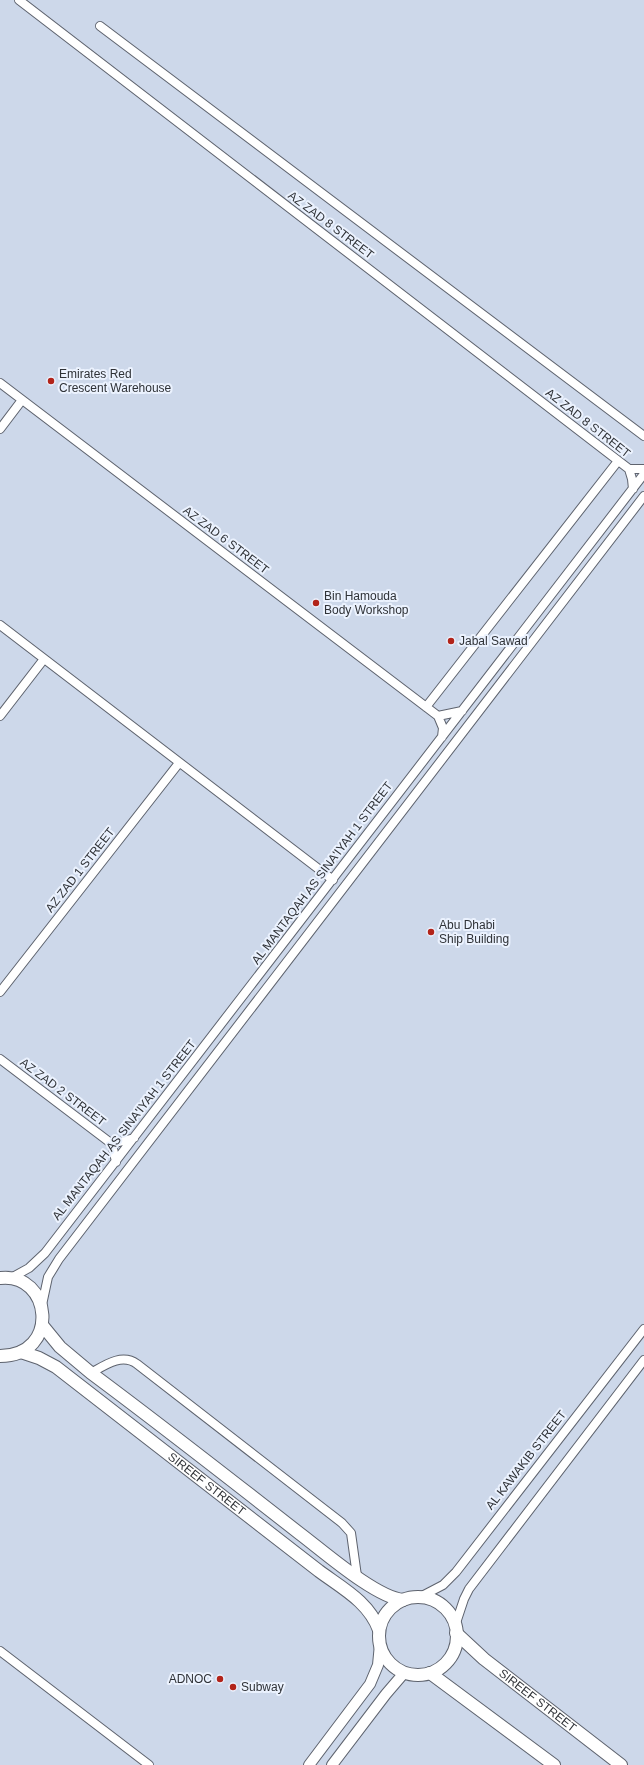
<svg xmlns="http://www.w3.org/2000/svg" width="644" height="1765" font-family="Helvetica,sans-serif">
	<style>
		.built { fill: #cdd8ea }
		.lines { fill: none; stroke-linecap: round; stroke-linejoin: round }
		.minor-casing { stroke: #5e636e; stroke-width: 10 }
		.tertiary-casing { stroke: #5e636e; stroke-width: 12 }
		.secondary-casing { stroke: #5e636e; stroke-width: 14 }
		.minor { stroke: #fff; stroke-width: 8 }
		.tertiary { stroke: #fff; stroke-width: 10 }
		.secondary { stroke: #fff; stroke-width: 12 }
		.poi-dot { fill: #b22319; stroke: #ebf2fe; stroke-width: 1.5 }
		.labels { text-anchor: middle; stroke-width: 4; stroke-linejoin: round; paint-order: stroke }
		.street-label { font-size: 12px; fill: #2f3237; stroke: #ebf2fe }
		.poi-label { font-size: 12px; fill: #2f3237; stroke: #ebf2fe; text-anchor: start }
	</style>
	<rect width="100%" height="100%" fill="#dee5f1"/>
	<path class="built" d="M0 0H644V1765H0Z"/>
	<g class="lines">
		<defs>
			<path id="minor" d="M19 0 629 469 632 479 633 489
				M100 26 644 436
				M0 383 438 716 443 728 442 737
				M0 429 22 400
				M629 469H644
				M0 625 333 880
				M426 707 618 461
				M0 716 44 659
				M438 716 462 711
				M0 992 179 763
				M0 1059 112 1144 116 1162
				M112 1144 134 1138
				M11 1278 29 1268 45 1253 644 474
				M42 1305 48 1277 59 1259 644 496
				M91 1373C105 1365 122 1353 137 1364L342 1523 351 1533 357 1576
				M420 1597 443 1585 456 1572 644 1329
				M455 1626 464 1599 469 1589 644 1360
				M0 1651 149 1765"/>
			<path id="tertiary" d="M309 1765 370 1684 378 1665 380 1644
				M332 1765 386 1694 404 1673"/>
			<g id="secondary">
				<path d="M0 1278C52 1272 61 1356 0 1356"/>
				<path d="M42 1325 60 1347 91 1373C161 1425 230 1479 299 1533 323 1551 375 1597 403 1600"/>
				<path id="s1" d="M21 1352 39 1358 56 1367 319 1571C342 1588 369 1602 379 1630"/>
				<circle cx="418" cy="1636" r="39"/>
				<path id="s2" d="M456 1633 484 1659 621 1765"/>
				<path d="M430 1673 554 1765"/>
			</g>
		</defs>
		<use href="#minor" class="minor-casing"/>
		<use href="#tertiary" class="tertiary-casing"/>
		<use href="#secondary" class="secondary-casing"/>
		<use href="#minor" class="minor"/>
		<use href="#tertiary" class="tertiary"/>
		<use href="#secondary" class="secondary"/>
	</g>
	<g class="poi-dot">
		<circle cx="51" cy="381" r="4"/>
		<circle cx="316" cy="603" r="4"/>
		<circle cx="451" cy="641" r="4"/>
		<circle cx="431" cy="932" r="4"/>
		<circle cx="220" cy="1679" r="4"/>
		<circle cx="233" cy="1687" r="4"/>
	</g>
	<g class="labels">
		<g class="street-label">
			<text transform="translate(331 225) rotate(37)" y="4">AZ ZAD 8 STREET</text>
			<text transform="translate(588 423) rotate(38)" y="4">AZ ZAD 8 STREET</text>
			<text transform="translate(226 540) rotate(37)" y="4">AZ ZAD 6 STREET</text>
			<text transform="translate(80 870) rotate(-52)" y="4">AZ ZAD 1 STREET</text>
			<text transform="translate(322 873) rotate(-53)" y="4">AL MANTAQAH AS SINA'IYAH 1 STREET</text>
			<text transform="translate(63 1092) rotate(37)" y="4">AZ ZAD 2 STREET</text>
			<text transform="translate(124 1130) rotate(-52)" y="4">AL MANTAQAH AS SINA'IYAH 1 STREET</text>
			<text transform="translate(526 1460) rotate(-52)" y="4">AL KAWAKIB STREET</text>
			<text dy="4" stroke="none"><textPath href="#s1" startOffset="229">SIREEF STREET</textPath></text>
			<text dy="4" stroke="none"><textPath href="#s2" startOffset="106">SIREEF STREET</textPath></text>
		</g>
		<g class="poi-label">
			<text x="59" y="378">Emirates Red<tspan x="59" dy="14">Crescent Warehouse</tspan></text>
			<text x="324" y="600">Bin Hamouda<tspan x="324" dy="14">Body Workshop</tspan></text>
			<text x="459" y="645">Jabal Sawad</text>
			<text x="439" y="929">Abu Dhabi<tspan x="439" dy="14">Ship Building</tspan></text>
			<text x="212" y="1683" text-anchor="end">ADNOC</text>
			<text x="241" y="1691">Subway</text>
		</g>
	</g>
</svg>
